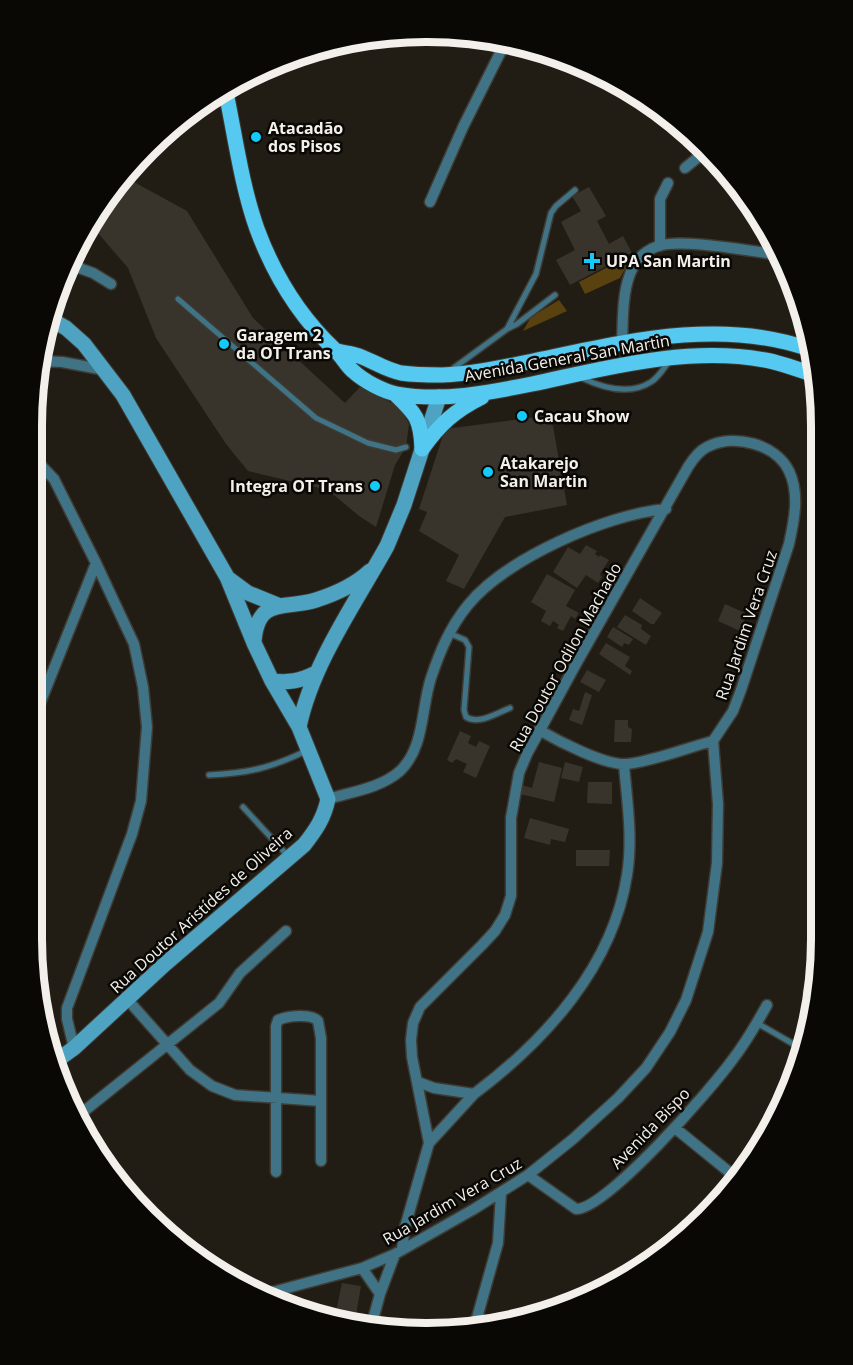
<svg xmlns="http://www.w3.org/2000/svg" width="853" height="1365" font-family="'Open Sans',sans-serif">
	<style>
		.green { fill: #594110 }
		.building { fill: #38342b }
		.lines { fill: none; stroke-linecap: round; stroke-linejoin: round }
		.lane-casing { stroke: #3e3b33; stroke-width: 8 }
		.street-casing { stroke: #3e3b33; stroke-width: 13 }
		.secondary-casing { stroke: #3e3b33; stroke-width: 17 }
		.primary-casing { stroke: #3e3b33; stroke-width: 17 }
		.lane { stroke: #407385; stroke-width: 5 }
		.street { stroke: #407385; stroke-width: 10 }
		.secondary { stroke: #4da3c1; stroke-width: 15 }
		.primary { stroke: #55c9f0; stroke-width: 15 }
		.poi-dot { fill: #13cafb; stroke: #090805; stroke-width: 2 }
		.labels { text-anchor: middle; stroke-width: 5; stroke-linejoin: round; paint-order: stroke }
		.poi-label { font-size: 16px; font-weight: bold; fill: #f3f0eb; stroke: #090805; text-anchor: start }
		.street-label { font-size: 16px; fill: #f3f0eb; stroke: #090805 }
		.rim { fill: none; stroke: #f3f0eb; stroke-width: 8 }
	</style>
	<rect width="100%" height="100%" fill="#211d15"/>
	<path class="green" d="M633 254 620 278 585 294 579 282Z
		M559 300 567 311 523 331 531 317Z"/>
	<path class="building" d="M123 176 187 211 253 318 345 403 360 387 400 407 409 424 406 447 395 465 376 527 359 516 328 490 248 471 226 444 156 338 128 268 92 226 113 186Z
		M589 187 606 216 597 221 609 244 623 236 632 253 570 285 556 260 575 250 561 222 581 211 572 196Z
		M551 415 567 505 505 517 464 589 446 581 459 555 419 531 427 512 419 509 445 429Z
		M586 545 597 551 595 554 599 557 600 555 609 560 600 574 602 577 598 583 586 575 577 588 553 572 568 547 580 554Z
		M547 574 575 590 566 606 579 613 575 619 571 616 563 631 557 628 559 625 553 621 550 626 541 621 546 611 531 602Z
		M640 598 662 613 654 624H651L632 611Z
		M725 604 747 614 740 631 718 621Z
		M625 615 642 625 641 629 651 636 646 645 617 627Z
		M613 627 633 639 629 645 624 643 622 647 607 637Z
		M606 643 630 657 625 666 632 671 630 675 599 654Z
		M587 670 606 680 599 692 580 682Z
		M585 692 592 695 582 725 569 720 573 709 579 711Z
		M615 720H628V727L632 729 631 742H614Z
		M460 731 471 736 468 743 476 747 479 741 490 746 476 778 463 772 467 764 456 759 452 763 447 760Z
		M539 762 562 768 554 802 520 794 522 785 532 788Z
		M565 762 583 767 579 782 561 778Z
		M588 782H612V804L587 803Z
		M530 818 569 829 565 842 551 839 550 845 524 838Z
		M576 850H610L609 866H576Z
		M342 1283 361 1286 355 1321 335 1317Z"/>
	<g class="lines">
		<defs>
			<path id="lane" d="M178 299 316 418 368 443 396 450 406 447
				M507 329 536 274 551 213 556 206 575 190
				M451 370 507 329 517 324 555 295
				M582 378C603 388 629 396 651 382 659 377 664 368 670 360
				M449 633 465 640 469 647 464 710 466 717C479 725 497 713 510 708
				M209 775C249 773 271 768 308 750
				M243 807 288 856
				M757 1023 802 1049"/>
			<path id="street" d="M589 68 611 84
				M685 168 707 150
				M430 202 463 127 506 41
				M660 246V199L668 183
				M68 264 93 273 111 284
				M622 343C623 321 622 295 630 274 635 260 644 251 658 246 683 238 753 252 782 255
				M39 361 62 362 105 370
				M34 458 54 479 96 563 134 644 143 687 147 727 141 801 132 834 67 1008V1019L74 1048
				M33 721 96 563
				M539 730C558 741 606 766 627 764 654 761 686 748 713 741
				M328 799C351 792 381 788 400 771 425 747 421 708 431 678 440 651 450 627 468 605 505 559 607 514 666 509
				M809 992 817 994
				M127 999 190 1070 212 1086 235 1095 321 1101
				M418 1082 434 1088 474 1094C546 1040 613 966 627 875 633 839 627 800 624 765
				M78 1116 219 1003 240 973 286 931
				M675 1128 739 1180
				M429 1143 474 1094
				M276 1172V1026L278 1020C288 1016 311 1013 318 1021L321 1038V1161
				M528 1175 576 1209C606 1210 713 1087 733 1059 746 1042 757 1023 767 1005
				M187 1253 193 1252
				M362 1268 380 1294 371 1327
				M265 1294 362 1268 395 1254 474 1209 528 1175 573 1139 618 1098 646 1068 670 1032 686 1000 708 932 717 863 718 804 713 741 733 711 741 690 789 544C794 521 800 494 789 471 776 444 734 433 707 447 699 451 693 459 688 467L576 664 527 754 519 773 511 818V896L505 915 495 931 482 945 420 1007 413 1023 411 1040 412 1057 429 1143 405 1227 402 1249
				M380 1294 395 1254
				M475 1325 498 1243 501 1193"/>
			<path id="secondary" d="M50 319 66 328 84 344 123 395 227 577 254 643 272 681 299 727 328 799C324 818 316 830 304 845L165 964 74 1048 52 1064
				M229 579 248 593 280 606
				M254 641C258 596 285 610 316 600 335 594 356 584 370 571
				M272 681C289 683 300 681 316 673
				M299 727C312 664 356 602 387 546L404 505 439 397"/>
			<path id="primary" d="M225 88C235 134 241 184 257 229 274 275 300 317 335 350 342 356 346 365 353 371 364 381 382 391 397 394 442 402 488 393 532 384 608 368 686 346 765 360 782 363 800 370 817 376
				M337 351C344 353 352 353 359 356 373 361 386 370 401 373 415 375 429 375 442 375 473 374 503 367 533 361 624 342 721 317 812 350
				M395 394C416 414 421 419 422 449
				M422 449C440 424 454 411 482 397"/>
		</defs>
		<use href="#lane" class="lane-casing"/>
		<use href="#street" class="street-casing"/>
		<use href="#secondary" class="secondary-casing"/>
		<use href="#primary" class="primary-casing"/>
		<use href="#lane" class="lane"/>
		<use href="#street" class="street"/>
		<use href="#secondary" class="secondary"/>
		<use href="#primary" class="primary"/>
	</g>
	<g class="poi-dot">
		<circle cx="256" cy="137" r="6"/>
		<path d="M589 252h6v6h6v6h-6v6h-6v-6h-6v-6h6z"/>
		<circle cx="224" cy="344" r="6"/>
		<circle cx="522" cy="416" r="6"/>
		<circle cx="488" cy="472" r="6"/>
		<circle cx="375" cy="486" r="6"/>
	</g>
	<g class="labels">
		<g class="poi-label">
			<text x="268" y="134">Atacadão<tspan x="268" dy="18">dos Pisos</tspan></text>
			<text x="606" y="267">UPA San Martin</text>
			<text x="236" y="341">Garagem 2<tspan x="236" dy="18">da OT Trans</tspan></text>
			<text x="534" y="422">Cacau Show</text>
			<text x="500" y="469">Atakarejo<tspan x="500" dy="18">San Martin</tspan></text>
			<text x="363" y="492" text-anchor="end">Integra OT Trans</text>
		</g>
		<g class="street-label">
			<text transform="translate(567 358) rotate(-10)" y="6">Avenida General San Martin</text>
			<text transform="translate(746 625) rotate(-71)" y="6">Rua Jardim Vera Cruz</text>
			<text transform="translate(565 657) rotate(-61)" y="6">Rua Doutor Odilon Machado</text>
			<text transform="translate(201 910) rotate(-42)" y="6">Rua Doutor Aristídes de Oliveira</text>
			<text transform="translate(650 1128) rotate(-46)" y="6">Avenida Bispo</text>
			<text transform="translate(452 1201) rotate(-30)" y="6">Rua Jardim Vera Cruz</text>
		</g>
	</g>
	<path d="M0 0H853V1365H0ZM426 42H427A384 384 0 0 1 811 426V939A384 384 0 0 1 427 1323H426A384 384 0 0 1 42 939V426A384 384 0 0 1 426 42Z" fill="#090805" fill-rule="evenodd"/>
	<path class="rim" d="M426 42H427A384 384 0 0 1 811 426V939A384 384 0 0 1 427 1323H426A384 384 0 0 1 42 939V426A384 384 0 0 1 426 42Z"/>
</svg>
